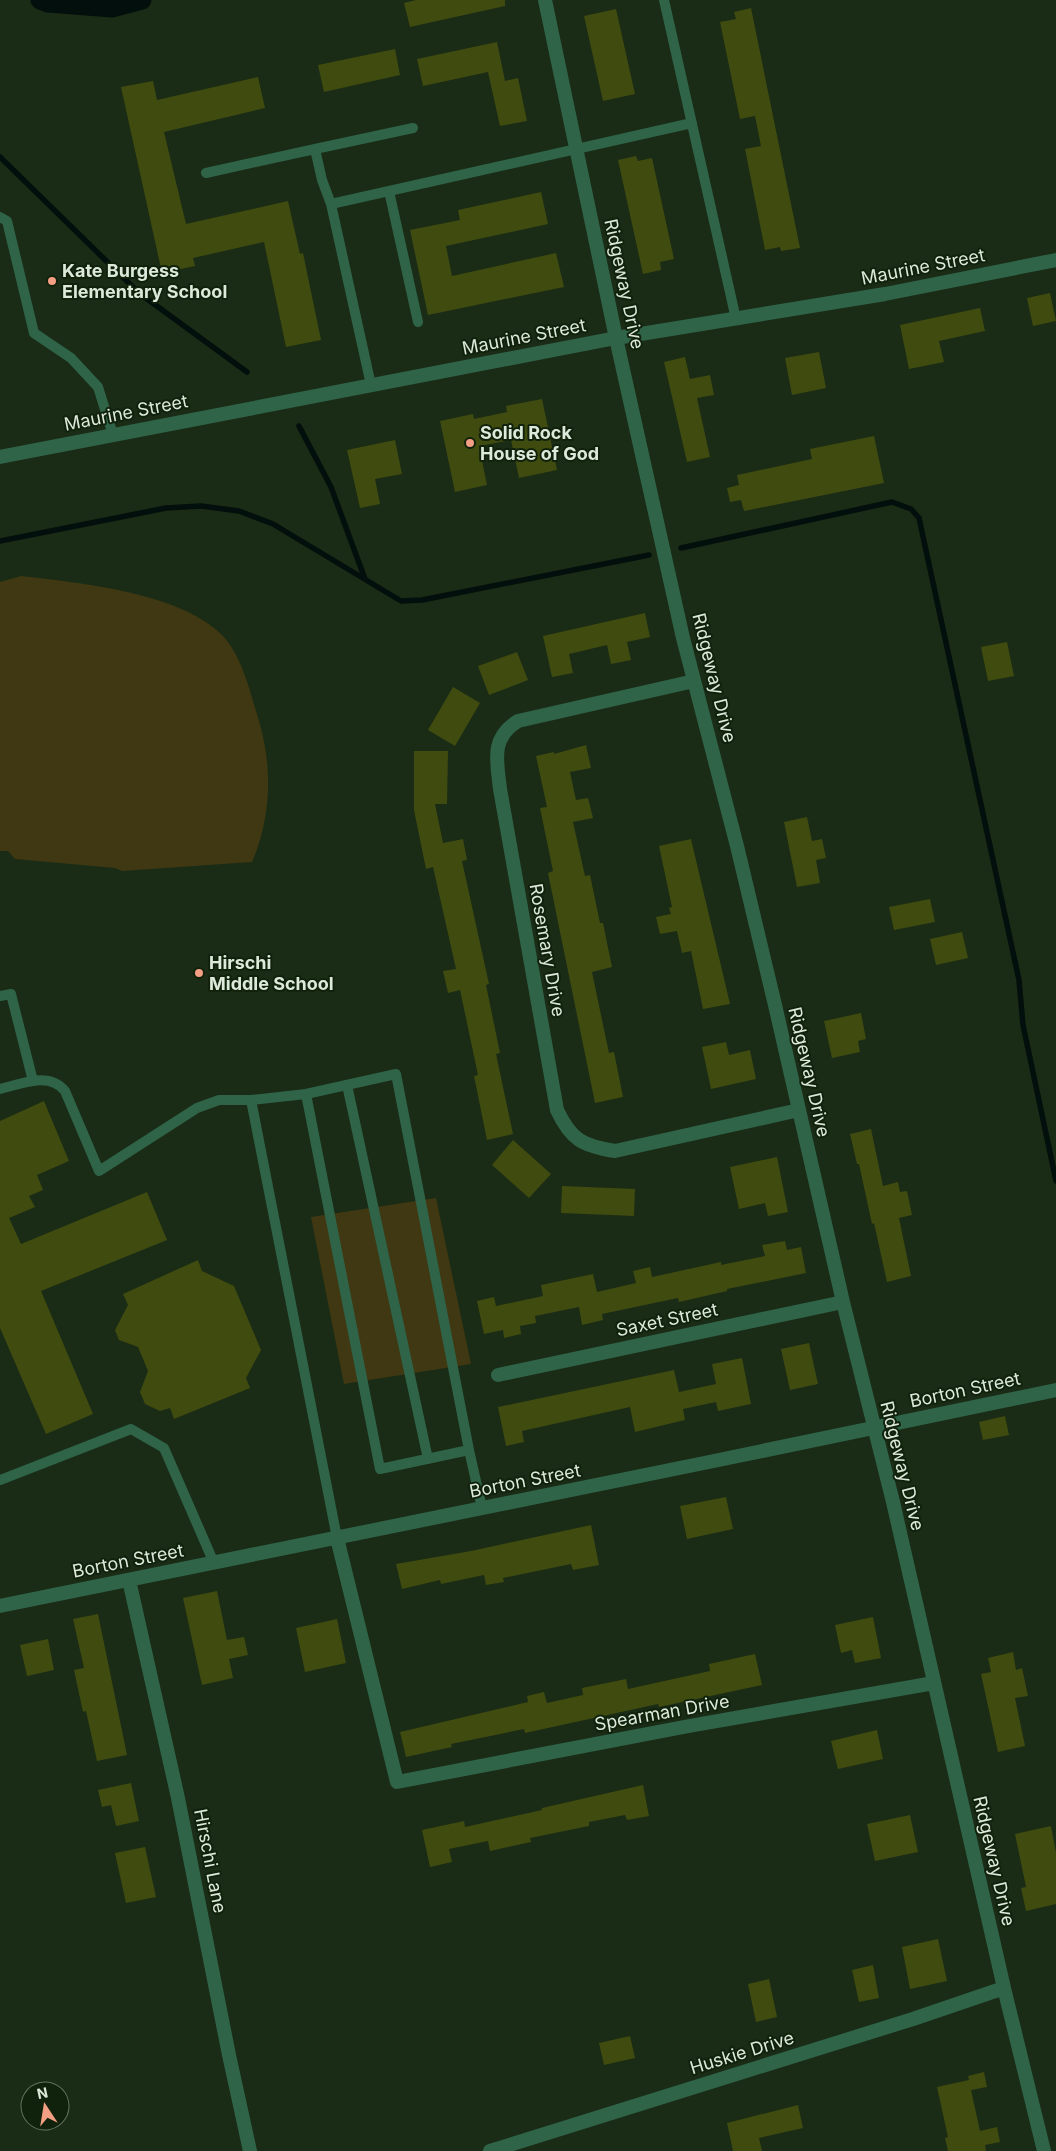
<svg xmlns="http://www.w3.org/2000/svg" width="1056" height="2151" font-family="Inter,sans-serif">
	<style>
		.green { fill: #3f3813 }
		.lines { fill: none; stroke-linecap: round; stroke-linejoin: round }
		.stream { stroke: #030f0c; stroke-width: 5.5 }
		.canal { stroke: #030f0c; stroke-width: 19 }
		.building { fill: #404b10 }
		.service { stroke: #2f6449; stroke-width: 10 }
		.minor { stroke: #2f6449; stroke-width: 14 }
		.tertiary { stroke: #2f6449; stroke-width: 14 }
		.poi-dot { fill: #f39f84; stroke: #10220b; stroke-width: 2 }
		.labels { text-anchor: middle; stroke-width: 4; stroke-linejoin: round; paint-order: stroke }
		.street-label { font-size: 18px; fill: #dde9da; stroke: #10220b }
		.poi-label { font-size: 18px; font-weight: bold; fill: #dde9da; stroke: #10220b; text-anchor: start }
	</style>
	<rect width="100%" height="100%" fill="#1a2c15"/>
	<path class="green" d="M21 576C80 583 179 592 222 635 242 655 251 695 259 721 273 768 271 818 252 862L122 871 115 868 15 859 8 851H0V582Z
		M436 1198 471 1364 344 1384 311 1217Z"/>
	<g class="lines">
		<path class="stream" d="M0 157 139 293 247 372
			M299 426 331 487 365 579
			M0 541 166 508 201 506 239 511 273 524 401 601 422 600 649 555
			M681 548 892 502 911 509 919 518 1019 980 1023 1025 1056 1181"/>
		<path class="canal" d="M40 0 48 3 112 8 142 0"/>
	</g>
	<path class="building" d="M416 0H505V6L410 27 404 3Z
		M751 8 800 248 781 251 780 247 765 250 745 149 761 146 755 116 740 119 720 22 736 19 734 12Z
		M616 9 635 94 603 101 584 16Z
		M497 42 505 81 518 78 527 121 500 126 488 72 423 86 417 59Z
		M395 49 400 75 324 92 318 65Z
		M258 77 265 108 164 132 186 224 288 201 300 254 303 253 321 340 286 347 264 242 193 258 195 266 162 273 121 87 153 81 157 100Z
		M636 156 638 161 652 158 674 259 660 262 661 270 643 274 618 160Z
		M541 192 548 224 446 246 452 276 556 253 564 287 428 315 410 230 460 220 458 210Z
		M1050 293 1056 321 1033 326 1027 298Z
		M980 308 985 331 939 341 944 362 909 369 900 325Z
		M819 352 826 388 792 395 785 358Z
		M685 357 690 379 710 375 714 395 697 398 710 457 687 462 664 362Z
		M542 399 557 470 519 478 511 440 479 446 487 485 455 492 440 421 473 414 474 419 507 412 506 406Z
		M874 436 884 483 744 511 741 500 730 502 727 488 739 485 737 475 812 459 810 449Z
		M395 440 402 474 375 479 380 504 360 508 347 450Z
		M645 613 650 637 627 642 631 660 611 664 607 645 569 654 573 673 552 677 543 636Z
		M1007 642 1014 676 988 681 981 647Z
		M517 652 528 680 489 695 478 666Z
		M453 687 480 703 455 746 428 730Z
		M586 745 591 768 570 772 576 800 588 798 593 818 573 822 585 876 590 875 600 923H603L612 967 592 972 609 1053 614 1052 623 1097 595 1103 548 873 553 871 540 808 547 807 536 756 554 752V754Z
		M414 751H448L447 804H435L443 843 463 839 467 860 462 861 489 984 486 985 500 1053 496 1054 513 1134 487 1140 474 1076 478 1075 460 990 448 993 443 971 456 969 433 867 426 869 414 810Z
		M807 817 812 841 822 839 826 858 816 860 820 883 797 887 784 822Z
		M691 839 730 1004 703 1009 691 951 682 953 677 931 660 934 656 917 671 914 669 908 672 907 659 846Z
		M930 899 935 922 894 930 889 907Z
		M962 932 968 958 936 965 930 939Z
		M861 1013 866 1039 858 1041 860 1052 832 1058 824 1021Z
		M726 1042 729 1055 750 1050 756 1079 711 1089 702 1047Z
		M44 1101 69 1161 37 1175 43 1190 29 1196 35 1207 9 1218 21 1244 147 1192 167 1240 41 1291 93 1414 46 1434 0 1328V1121Z
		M871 1129 883 1186 898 1182 900 1192 907 1191 912 1215 899 1218 911 1276 887 1282 874 1223 872 1224 859 1164H857L850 1134Z
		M513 1140 551 1174 529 1198 492 1165Z
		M777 1157 788 1212 768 1216 765 1203 739 1209 730 1167Z
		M562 1186 635 1189 634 1216 561 1213Z
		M785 1241 787 1250 801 1247 806 1273 727 1289V1291L679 1302 678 1298 602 1314 603 1320 582 1325 579 1307 535 1316 536 1323 520 1326 521 1334 504 1338 503 1330 484 1334 477 1301 494 1297 496 1306 543 1296 541 1285 593 1274 597 1292 636 1283 633 1271 650 1267 652 1277 721 1262V1265L765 1256 762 1245Z
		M198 1260 202 1271 234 1286 261 1350 246 1378 250 1388 174 1419 170 1408 160 1411 145 1404 140 1392 148 1371 138 1347 119 1340 115 1330 128 1305 123 1294Z
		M809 1343 818 1384 790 1390 781 1349Z
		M742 1358 751 1404 718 1411 716 1402 683 1409 685 1420 635 1432 630 1407 522 1431 524 1442 506 1446 498 1407 674 1370 679 1392 716 1384 712 1364Z
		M1005 1416 1009 1435 983 1440 979 1422Z
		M726 1497 733 1529 687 1539 680 1506Z
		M591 1525 599 1565 573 1570 571 1564 503 1578 504 1582 486 1585 484 1575 441 1584 440 1580 402 1589 396 1564 471 1551Z
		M217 1591 227 1640 244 1637 248 1655 229 1659 233 1678 202 1685 183 1598Z
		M98 1614 127 1755 97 1761 86 1711 83 1712 74 1670 84 1668 73 1619Z
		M873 1617 881 1658 855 1663 852 1650 841 1653 835 1625Z
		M337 1619 346 1663 305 1672 296 1628Z
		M48 1639 54 1670 27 1676 20 1645Z
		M1013 1652 1016 1670 1022 1668 1028 1696 1015 1698 1025 1746 998 1752 981 1674 991 1672 988 1658Z
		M755 1654 762 1685 659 1707 658 1704 525 1733 524 1729 451 1744 452 1747 406 1757 400 1732 528 1702 527 1696 544 1692 547 1703 583 1695 582 1688 626 1679 628 1689 710 1671 709 1664Z
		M877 1730 883 1759 838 1769 831 1741Z
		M131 1783 139 1821 116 1826 111 1805 102 1807 98 1790Z
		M643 1785 649 1816 627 1820 625 1815 589 1822V1826L530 1838 531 1842 490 1851 488 1841 449 1849 452 1862 430 1867 422 1830 464 1821 465 1827 542 1810V1808Z
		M910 1815 918 1852 875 1861 867 1824Z
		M1051 1826 1056 1853V1904L1026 1911 1021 1888 1026 1887 1015 1834Z
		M145 1847 156 1897 126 1903 115 1853Z
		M938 1939 947 1981 910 1989 902 1947Z
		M873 1965 879 1998 859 2002 852 1970Z
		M769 1979 777 2017 756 2022 748 1984Z
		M630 2036 635 2058 604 2065 599 2043Z
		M984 2072 987 2087 971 2090 980 2131 997 2127 1000 2142 985 2145 986 2151H948L945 2138 948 2137 937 2087 969 2080 968 2076Z
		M798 2105 803 2128 759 2138 762 2151H733L727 2123Z"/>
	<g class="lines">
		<path class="service" d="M664 0 736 319
			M315 149 413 128
			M206 173 315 149 322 180 331 204 371 385
			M389 191 418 322
			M331 204 692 123
			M0 217 7 221 34 333 71 358 98 387 113 435
			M0 996 11 994 33 1081
			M347 1085 428 1459
			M0 1089C21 1084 49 1071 65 1091L99 1171 197 1108 219 1100H251
			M306 1094 251 1100 337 1538
			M469 1450 396 1074 306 1094 380 1469 469 1450 482 1508
			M0 1480 131 1429 164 1448 214 1563"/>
		<path class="minor" d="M545 0 616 338 683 638 737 846 775 1005 843 1302 893 1502 1004 1988 1044 2151
			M694 681 518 721C490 738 497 761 500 789L557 1110C571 1140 583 1146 615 1151L799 1110
			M498 1375 843 1302
			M337 1538 397 1782 689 1726 934 1683
			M129 1580 178 1798 229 2055 250 2151
			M0 1606 709 1462 1056 1390
			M490 2151 913 2019 1004 1988"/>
		<path class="tertiary" d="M0 457 616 338 885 294 1056 260"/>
	</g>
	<g class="poi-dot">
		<circle cx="52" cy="281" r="5"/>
		<circle cx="470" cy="443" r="5"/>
		<circle cx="199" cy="973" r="5"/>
	</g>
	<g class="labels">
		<g class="street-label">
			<text transform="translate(923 267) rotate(-11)" y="6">Maurine Street</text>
			<text transform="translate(624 284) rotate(78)" y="6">Ridgeway Drive</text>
			<text transform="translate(524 337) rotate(-11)" y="6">Maurine Street</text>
			<text transform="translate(126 413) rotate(-11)" y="6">Maurine Street</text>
			<text transform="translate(714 678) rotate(76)" y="6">Ridgeway Drive</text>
			<text transform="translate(547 950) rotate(80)" y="6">Rosemary Drive</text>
			<text transform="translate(809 1072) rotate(77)" y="6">Ridgeway Drive</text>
			<text transform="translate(667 1320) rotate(-12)" y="6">Saxet Street</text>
			<text transform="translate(965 1390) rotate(-12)" y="6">Borton Street</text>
			<text transform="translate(902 1466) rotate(76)" y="6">Ridgeway Drive</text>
			<text transform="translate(525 1481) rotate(-11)" y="6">Borton Street</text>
			<text transform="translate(128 1561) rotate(-11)" y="6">Borton Street</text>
			<text transform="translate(662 1713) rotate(-10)" y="6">Spearman Drive</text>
			<text transform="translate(210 1861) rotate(79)" y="6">Hirschi Lane</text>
			<text transform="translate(994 1861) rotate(77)" y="6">Ridgeway Drive</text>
			<text transform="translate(742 2053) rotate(-17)" y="6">Huskie Drive</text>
		</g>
		<g class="poi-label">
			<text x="62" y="277">Kate Burgess<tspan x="62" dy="21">Elementary School</tspan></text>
			<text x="480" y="439">Solid Rock<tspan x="480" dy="21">House of God</tspan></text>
			<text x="209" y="969">Hirschi<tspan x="209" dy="21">Middle School</tspan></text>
		</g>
	</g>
	<g transform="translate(45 2106) rotate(348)"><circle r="24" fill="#10220b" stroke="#62725e"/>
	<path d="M0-4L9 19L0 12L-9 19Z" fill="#f39f84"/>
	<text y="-8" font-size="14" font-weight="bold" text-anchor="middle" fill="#dde9da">N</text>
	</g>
</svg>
